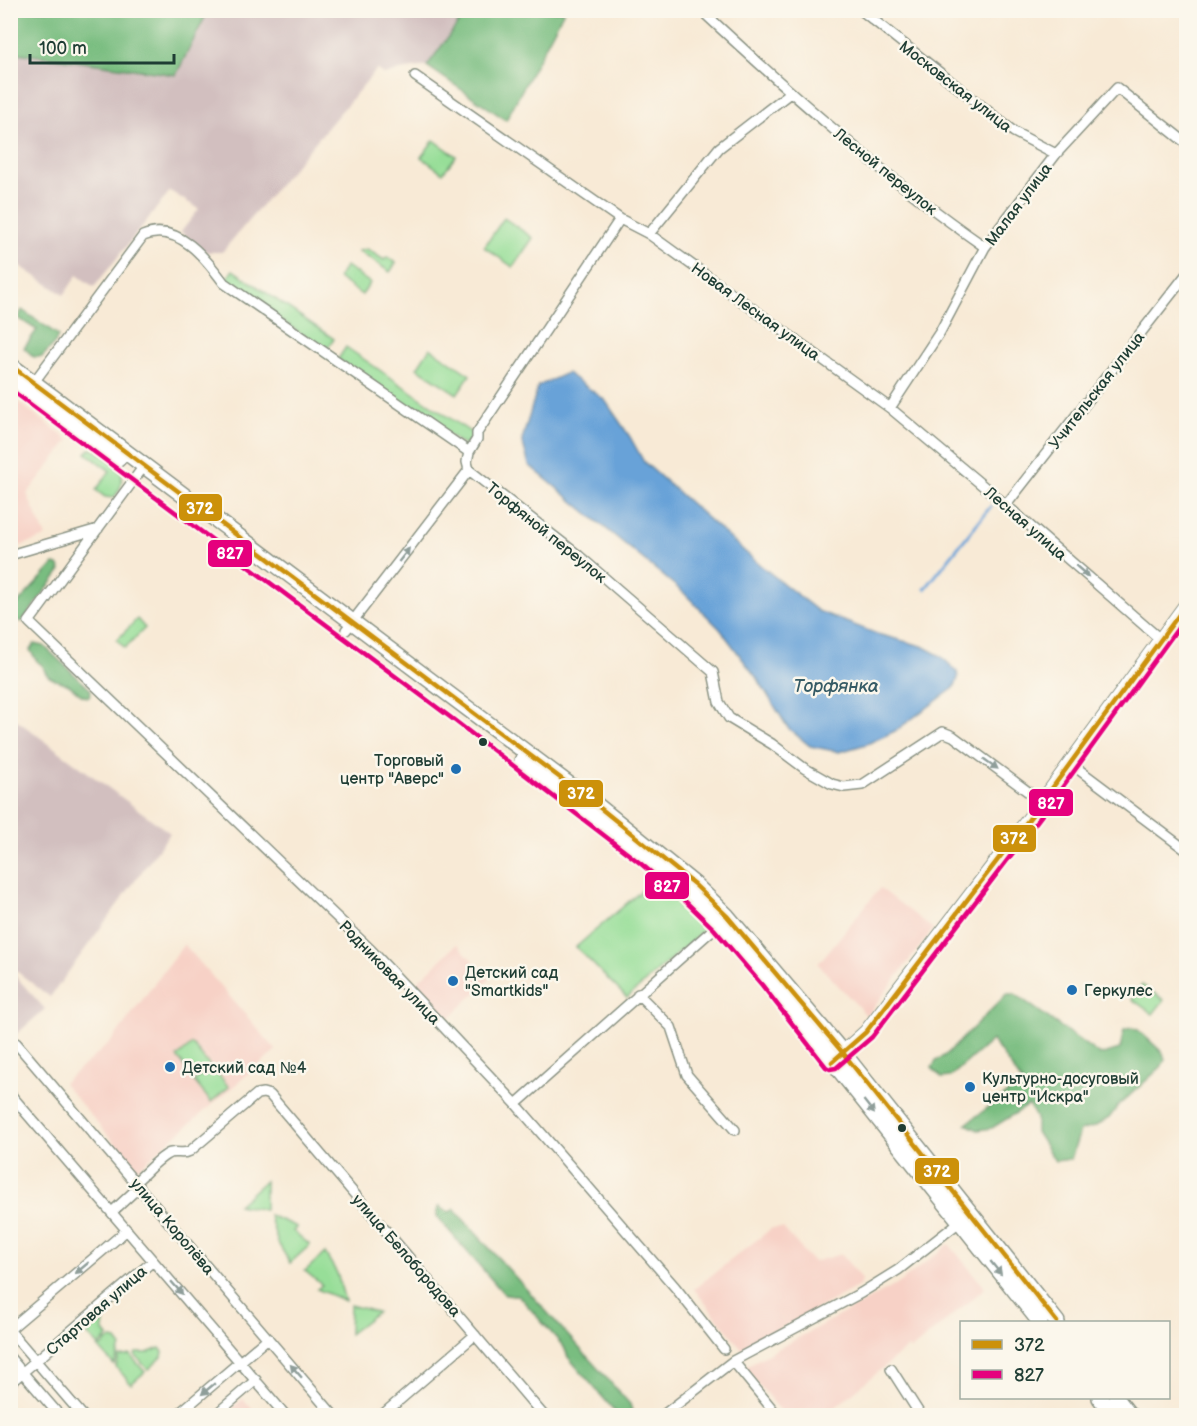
<svg xmlns="http://www.w3.org/2000/svg" width="1197" height="1426" font-family="'Balsamiq Sans',sans-serif">
	<style>
		.built { fill: #f7d1c6 }
		.industrial { fill: #d2bfbf }
		.green { fill: #97de98; stroke: #5b8e66; stroke-width: 1.5 }
		.forest { fill: #79bd80; stroke: #4c7d5a; stroke-width: 1.5 }
		.water { fill: #68a2d8; stroke: #447086; stroke-width: 1.5 }
		.lines { fill: none; stroke-linecap: round; stroke-linejoin: round }
		.stream { stroke: #68a2d8; stroke-width: 3 }
		.street-casing { stroke: #8c9485; stroke-width: 12 }
		.secondary-casing { stroke: #8c9485; stroke-width: 16 }
		.primary-casing { stroke: #8c9485; stroke-width: 18 }
		.street { stroke: #fff; stroke-width: 9 }
		.secondary { stroke: #fff; stroke-width: 14 }
		.primary { stroke: #fff; stroke-width: 15 }
		.bus-1-casing { stroke: #fbf7ec; stroke-width: 9 }
		.bus-2-casing { stroke: #fbf7ec; stroke-width: 9 }
		.bus-1 { stroke: #cc910a; stroke-width: 4.5 }
		.bus-2 { stroke: #e5007d; stroke-width: 4.5 }
		.oneway { fill: #8f9e9a }
		.bus-dot { fill: #1f3d34; stroke: #fbf7ec; stroke-width: 2 }
		.poi-dot { fill: #1f6fb2; stroke: #fbf7ec; stroke-width: 2 }
		.labels { text-anchor: middle; stroke-width: 5; stroke-linejoin: round; paint-order: stroke }
		.street-label { font-size: 16px; fill: #1f3d34; stroke: #fbf7ec }
		.poi-label { font-size: 16px; fill: #1f3d34; stroke: #fbf7ec; text-anchor: start }
		.water-label { font-size: 18px; font-style: italic; fill: #355b65; stroke: #fbf7ec }
		.line-badge { stroke: #fbf7ec; stroke-width: 2 }
		.badge-label { font-size: 16px; text-anchor: middle; font-weight: bold; fill: #fff }
	</style>
	<rect width="100%" height="100%" fill="#fbf7ec"/>
	<filter id="ink" filterUnits="userSpaceOnUse"><feTurbulence type="fractalNoise" baseFrequency=".0167" numOctaves="2"/><feDisplacementMap in="SourceGraphic" scale="12" xChannelSelector="R" yChannelSelector="G"/><feConvolveMatrix kernelMatrix="1 2 1 2 8 2 1 2 1" color-interpolation-filters="sRGB"/></filter>
	<filter id="wash" filterUnits="userSpaceOnUse"><feTurbulence type="fractalNoise" baseFrequency=".008" numOctaves="4" result="noise"/><feDisplacementMap in="SourceGraphic" scale="24" xChannelSelector="R" yChannelSelector="G"/><feGaussianBlur stdDeviation="1.35" result="paint"/><feColorMatrix in="noise" values="0 0 0 0 0 0 0 0 0 0 0 0 0 0 0 0 0 1.4 0 .05"/><feComposite in="paint" operator="in"/></filter>
	<g filter="url(#wash)">
		<rect width="100%" height="100%" fill="#f8ead6"/>
		<path class="built" d="M10 396 69 440 27 494 46 537 11 549Z
			M880 888 933 929 867 1016 818 964Z
			M184 944 276 1050 137 1169 63 1083 110 1043Z
			M457 944 490 979 449 1018 416 983Z
			M772 1228H783L813 1262 841 1254 862 1279 859 1286 742 1349 694 1289Z
			M949 1244 985 1288 911 1350 908 1347 826 1415H784L744 1367 898 1284Z
			M243 1399 258 1415H223Z"/>
		<path class="industrial" d="M365 10H446L460 21 427 66 400 70 385 75 377 69 222 252H206L181 232 199 209 170 191 94 287 77 275 64 295 11 260V52L176 75 208 11Z
			M11 716 170 833 50 997 11 967Z
			M10 970 45 1009 11 1039H10Z"/>
		<path class="green" d="M434 140 456 156 443 173 421 157Z
			M504 218 533 238 513 267 484 247Z
			M367 249 384 260 387 257 396 263 390 272 358 251Z
			M346 266 370 283 362 295 338 278Z
			M233 270 334 339 326 351 225 281Z
			M346 347 473 434 465 446 338 359Z
			M430 348 470 375 457 394 417 368Z
			M90 449H93C100 454 113 459 118 466 126 476 121 491 113 498L105 497 96 490 110 471 86 453Z
			M137 619 145 628 125 648 117 640Z
			M654 880 705 929 627 998 576 947Z
			M1142 985 1164 1000 1153 1014 1132 999Z
			M192 1044 209 1065 194 1078 177 1057Z
			M211 1066 229 1087 211 1102 194 1081Z
			M265 1181V1210L238 1205Z
			M269 1215 297 1227 293 1231 310 1245 290 1263 278 1243Z
			M325 1253 337 1273 345 1301 317 1289 322 1285 305 1271Z
			M350 1305 377 1312 349 1334Z
			M100 1320 104 1322 103 1329 108 1337 99 1346 86 1333Z
			M111 1339 116 1340 121 1347 114 1365 98 1347 103 1346 106 1341Z
			M160 1348 163 1352 162 1357 148 1370 135 1355 136 1353H147Z
			M130 1355 145 1372 131 1384 116 1367 119 1357Z"/>
		<path class="forest" d="M11 10H208V11L176 75 11 52Z
			M446 11H564L506 120 427 66 460 21Z
			M22 310 58 335 55 343 42 357H34L24 348 37 330 18 318Z
			M54 564 58 565 61 570 22 622 15 620 11 611Z
			M34 644 44 646 91 690 89 697C78 696 77 690 69 685 57 678 47 682 43 666L37 661 30 650Z
			M1007 994H1015L1100 1055 1120 1049 1124 1030 1131 1028 1138 1030 1163 1053 1165 1060 1161 1067 1118 1106 1109 1118 1094 1127 1080 1131 1071 1159 1055 1161 1036 1132V1118L1029 1105 992 1128 978 1130 966 1124 1022 1082 992 1040 950 1077 942 1078 932 1068 936 1061 948 1053Z
			M440 1206 441 1209 450 1212 454 1209 630 1404 632 1411 629 1415H618L568 1357 564 1347 518 1295H505L437 1217V1210Z"/>
		<path class="water" d="M567 373 605 400 630 437 644 462 760 565 818 611 877 634 922 646 941 656 957 672 958 678 954 688 895 731 867 744 839 752 810 746 788 728 759 681 720 629 684 593 529 465 522 440 538 386Z"/>
		<g class="lines">
			<path class="stream" d="M925 589 991 506"/>
		</g>
	</g>
	<g filter="url(#ink)">
		<g class="lines">
			<defs>
				<path id="street" d="M701 10C791 94 884 177 985 247
					M861 10 1014 132 1056 154
					M415 76 620 219 649 234 890 408 1006 505 1161 640
					M649 234 719 148 790 93
					M34 382 143 236C178 221 207 260 224 283L469 452 467 462 469 470 578 555 713 672 719 702 729 718 772 744 804 768 832 784 844 787 862 785 943 732 953 736 1042 802
					M890 408 940 332 985 247 1056 154 1117 88 1186 143
					M469 452 477 439V433L620 219
					M144 466 29 622 371 950 516 1104 675 1287 724 1349
					M1006 505 1186 275
					M10 555 98 529
					M346 630 469 470
					M1070 763 1186 850
					M638 994 671 1027 687 1075 735 1130
					M10 1048 16 1043 334 1416
					M10 1094 286 1416
					M516 1104 719 924
					M135 1182C144 1175 160 1156 170 1153 178 1151 183 1155 190 1151L257 1094 263 1093 270 1095 544 1416
					M112 1212 139 1187
					M10 1329 127 1230
					M10 1331 83 1416
					M10 1358 60 1416
					M733 1361 778 1416
					M891 1369 921 1416
					M10 1383 153 1261
					M176 1416 268 1338
					M214 1416 256 1380
					M381 1416 475 1335
					M662 1416 733 1361 861 1293 898 1270 962 1220"/>
				<path id="secondary" d="M836 1059 866 1032 1042 802 1186 605"/>
				<path id="primary" d="M10 365 599 807 694 884 727 916 843 1053 1057 1322
					M10 379 118 459
					M522 761 645 857 688 893 719 924 768 980 1040 1322
					M1100 1398 1114 1416
					M1116 1398 1130 1416"/>
			</defs>
			<use href="#street" class="street-casing"/>
			<use href="#secondary" class="secondary-casing"/>
			<use href="#primary" class="primary-casing"/>
			<use href="#street" class="street"/>
			<use href="#secondary" class="secondary"/>
			<use href="#primary" class="primary"/>
			<defs>
				<path id="bus-1" d="M10 365 599 807 694 884 727 916 843 1053 1057 1322
					M832 1062 866 1032 1042 802 1186 605"/>
				<path id="bus-2" d="M10 389 450 717 640 863 683 899 714 929 762 985 826 1067 830 1069 836 1068 872 1037 1048 807 1186 617"/>
			</defs>
			<use href="#bus-1" class="bus-1-casing"/>
			<use href="#bus-2" class="bus-2-casing"/>
			<use href="#bus-1" class="bus-1"/>
			<use href="#bus-2" class="bus-2"/>
		</g>
		<defs><path id="oneway-solid" d="M-6-.8H1V-3.2L6.5 0L1 3.2V.8H-6Z" transform="scale(1.5)"/></defs>
		<g class="oneway">
			<use href="#oneway-solid" transform="translate(404 555) rotate(-52)"/>
			<use href="#oneway-solid" transform="translate(1082 571) rotate(41)"/>
			<use href="#oneway-solid" transform="translate(991 764) rotate(36)"/>
			<use href="#oneway-solid" transform="translate(869 1107) rotate(52)"/>
			<use href="#oneway-solid" transform="translate(82 1268) rotate(140)"/>
			<use href="#oneway-solid" transform="translate(996 1268) rotate(51)"/>
			<use href="#oneway-solid" transform="translate(177 1288) rotate(49)"/>
			<use href="#oneway-solid" transform="translate(296 1371) rotate(-131)"/>
			<use href="#oneway-solid" transform="translate(208 1389) rotate(140)"/>
		</g>
	</g>
	<g class="bus-dot">
		<circle cx="483" cy="742" r="5"/>
		<circle cx="902" cy="1128" r="5"/>
	</g>
	<g class="poi-dot">
		<circle cx="456" cy="769" r="6"/>
		<circle cx="453" cy="981" r="6"/>
		<circle cx="1072" cy="990" r="6"/>
		<circle cx="170" cy="1067" r="6"/>
		<circle cx="970" cy="1087" r="6"/>
	</g>
	<g class="labels">
		<g class="street-label">
			<text transform="translate(956 86) rotate(38)" y="6">Московская улица</text>
			<text transform="translate(886 171) rotate(39)" y="6">Лесной переулок</text>
			<text transform="translate(1018 204) rotate(-53)" y="6">Малая улица</text>
			<text transform="translate(756 311) rotate(36)" y="6">Новая Лесная улица</text>
			<text transform="translate(1096 390) rotate(-52)" y="6">Учительская улица</text>
			<text transform="translate(1026 523) rotate(41)" y="6">Лесная улица</text>
			<text transform="translate(547 532) rotate(39)" y="6">Торфяной переулок</text>
			<text transform="translate(390 972) rotate(46)" y="6">Родниковая улица</text>
			<text transform="translate(173 1226) rotate(50)" y="6">улица Королёва</text>
			<text transform="translate(407 1255) rotate(49)" y="6">улица Белобородова</text>
			<text transform="translate(96 1310) rotate(-41)" y="6">Стартовая улица</text>
		</g>
		<g class="poi-label">
			<text x="444" y="766" text-anchor="end">Торговый<tspan x="444" dy="18">центр "Аверс"</tspan></text>
			<text x="465" y="978">Детский сад<tspan x="465" dy="18">"Smartkids"</tspan></text>
			<text x="1084" y="996">Геркулес</text>
			<text x="182" y="1073">Детский сад №4</text>
			<text x="982" y="1084">Культурно-досуговый<tspan x="982" dy="18">центр "Искра"</tspan></text>
		</g>
		<g class="water-label">
			<text x="836" y="692">Торфянка</text>
		</g>
	</g>
	<g class="line-badge">
		<rect x="178" y="493" width="45" height="29" rx="6" fill="#cc910a"/>
		<rect x="207" y="539" width="46" height="29" rx="6" fill="#e5007d"/>
		<rect x="558" y="779" width="46" height="29" rx="6" fill="#cc910a"/>
		<rect x="1028" y="788" width="46" height="29" rx="6" fill="#e5007d"/>
		<rect x="992" y="824" width="45" height="29" rx="6" fill="#cc910a"/>
		<rect x="644" y="871" width="46" height="29" rx="6" fill="#e5007d"/>
		<rect x="914" y="1157" width="46" height="28" rx="6" fill="#cc910a"/>
	</g>
	<g class="badge-label">
		<text x="200" y="514">372</text>
		<text x="230" y="559">827</text>
		<text x="581" y="799">372</text>
		<text x="1051" y="809">827</text>
		<text x="1014" y="844">372</text>
		<text x="667" y="892">827</text>
		<text x="937" y="1177">372</text>
	</g>
	<rect width="1197" height="1426" fill="none" stroke="#fbf7ec" stroke-width="36"/>
	<rect x="960" y="1321" width="210" height="78" fill="#fbf7ec" stroke="#a3ada2" stroke-width="1.5"/>
	<rect x="972" y="1340" width="30" height="9" fill="#cc910a" stroke="#a3ada2" stroke-width="1.5"/>
	<text x="1014" y="1351" font-size="18" fill="#1f3d34">372</text>
	<rect x="972" y="1370" width="30" height="9" fill="#e5007d" stroke="#a3ada2" stroke-width="1.5"/>
	<text x="1014" y="1381" font-size="18" fill="#1f3d34">827</text>
	<path d="M30 54v9h144v-9" fill="none" stroke="#1f3d34" stroke-width="3"/>
	<text x="39" y="54" font-size="18" fill="#1f3d34" stroke="#fbf7ec" stroke-width="4.5" paint-order="stroke">100 m</text>
</svg>
